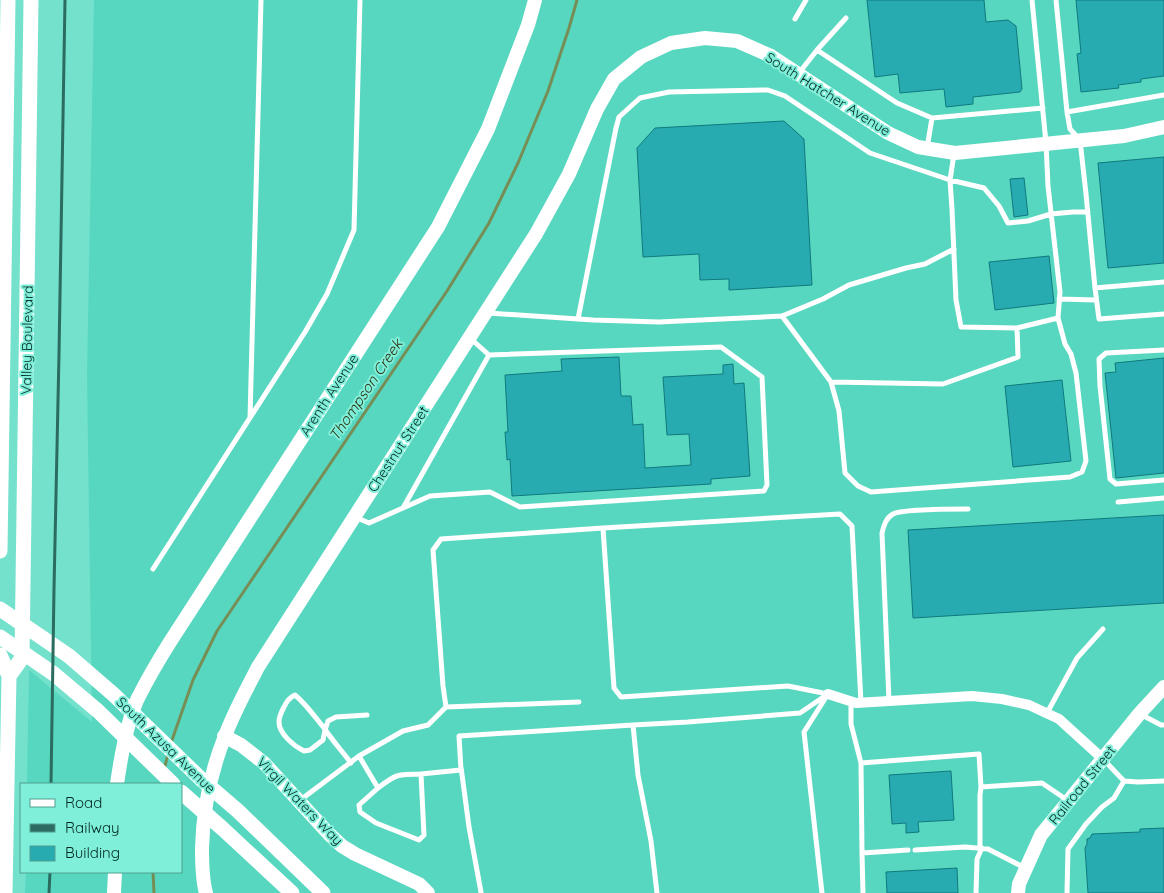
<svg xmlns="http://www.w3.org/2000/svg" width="1164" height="893" font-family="Quicksand,sans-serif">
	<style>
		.built { fill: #58d7c0 }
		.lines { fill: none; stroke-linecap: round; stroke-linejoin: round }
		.stream { stroke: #768e56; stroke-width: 3 }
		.building { fill: #27abb1; stroke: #10797d }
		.lane { stroke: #fff; stroke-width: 5 }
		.street { stroke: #fff; stroke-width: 10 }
		.secondary { stroke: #fff; stroke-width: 14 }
		.primary { stroke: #fff; stroke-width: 15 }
		.rail { stroke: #2b6b60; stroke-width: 3 }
		.labels { text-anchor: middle; stroke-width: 4; stroke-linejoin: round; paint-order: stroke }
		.street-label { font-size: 14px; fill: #032923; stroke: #80efd9 }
		.water-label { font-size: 15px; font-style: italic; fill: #2a310f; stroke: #80efd9 }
	</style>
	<rect width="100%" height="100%" fill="#73e1cc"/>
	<path class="built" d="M94 0H1164V893H25L26 872H181V784H27L29 670 92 722 87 375Z"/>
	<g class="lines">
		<path class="stream" d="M171 743 193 680 217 631 447 291 489 223 518 163 548 91 569 28 577 0
			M164 770 168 754
			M153 872 154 893"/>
	</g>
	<path class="building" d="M867 0H984L986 22 1008 20 1016 26 1022 89 1020 92 973 97V104L946 107 944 89 900 93 898 74 875 77Z
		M1076 0H1164V76L1141 79V82L1118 85 1119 88 1081 92 1077 54 1081 53Z
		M784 121 804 139 812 285 729 290V279L700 280 699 254 643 257 637 148 655 128Z
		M1164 157V263L1108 268 1098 163Z
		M1024 178 1028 215 1014 217 1010 179Z
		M1049 256 1054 303 995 310 989 262Z
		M619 357 621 396H631L633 425 643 424 645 468 691 465 689 434 667 435 663 377 723 374V365L733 364 734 384 744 383 750 476 711 479V484L512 496 510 459 507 460 505 432H508L505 375 562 371 561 359Z
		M1164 358V473L1116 478 1105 373 1116 372 1115 363Z
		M1062 380 1071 461 1013 467 1005 386Z
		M1164 515V603L913 618 908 530Z
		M951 771 954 820 918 822 919 832 906 833V823L892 824 889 775Z
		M1164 828V893H1088L1085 848 1087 844V839L1090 838 1092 834 1140 832V829Z
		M957 868 958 893H887L886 872Z"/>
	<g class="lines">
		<path class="lane" d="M1056 0 1067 112 1164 95
			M846 18 817 50 897 103 932 118 1043 108
			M795 19 806 0
			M799 73 817 50
			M1067 112 1070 129 1080 140 1086 194 1095 288 1164 282
			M927 148 932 118
			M1095 288 1099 319 1164 314
			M1059 299 1096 300
			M488 313 593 320 659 322 782 316 823 299 849 285 906 268 925 264 954 249
			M782 316 831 382 943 384 1018 357 1017 328 961 327 956 300 952 209 950 180 954 154
			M578 319 616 128 619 117 640 98 669 92 768 90 785 96 870 153 950 180 984 188 999 206 1008 223 1028 221 1051 214 1073 212H1088
			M1017 328 1058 318 1060 292 1048 186 1046 143 1032 0
			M1164 350 1106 353 1099 359 1100 386 1110 479 1116 484 1164 480
			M831 382 839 411 845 473 858 486 871 492 1070 477 1082 472 1086 461 1076 373 1071 354 1065 344 1058 318
			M250 418 261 0
			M1118 502 1164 498
			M403 508 489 355
			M355 517 369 523 430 496 490 492 520 507 764 491 767 485 762 377 721 347 489 355 471 339
			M603 528 840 514 852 526 861 703
			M153 569 305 332 327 294 354 230 360 0
			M889 701 882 533C884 525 886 518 893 514 903 509 954 509 968 509
			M851 702V724L861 763
			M446 707 579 702
			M1047 713 1077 658 1103 629
			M1140 714 1161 725H1164
			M633 725 688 722 800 713 825 696
			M359 756 403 731 428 725 446 707 443 686 433 550 441 539 603 528 614 688 621 697 788 686 828 694
			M1103 759 1124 781 1138 782 1164 781
			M351 763C342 751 332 740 324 728 315 717 306 704 295 695 289 698 287 701 284 707 282 711 279 716 279 722 279 734 294 746 304 751L310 750 323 740 325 730 328 721 336 717 367 715
			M461 767 469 827 481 892
			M378 788C396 774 398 774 421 774
			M299 801 359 756 378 788 359 805 360 812 376 823 419 840 424 835 421 774 461 770 459 736 633 725 638 775 651 841 657 893
			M980 848V795L981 787 1042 783 1067 800
			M915 850 965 847 988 849 1025 868
			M862 853 861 763 979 754 981 787
			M822 893 804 732 828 694
			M863 893 862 853 908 850
			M976 893 977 859 982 848
			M1067 893 1068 849 1086 824 1102 807 1114 798 1124 781"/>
		<path class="street" d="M828 694 856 703 972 696 1002 699 1029 705 1059 719 1103 759"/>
		<path class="secondary" d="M224 736 241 745 264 763 329 834 342 846 355 854 419 884 428 893
			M117 784C121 757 126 726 137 700 147 680 158 661 170 642L438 227 488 129 528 25 535 0
			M114 893 115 872
			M206 893C202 879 202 862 202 848 203 810 211 771 225 736 234 712 246 690 258 667L536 234 569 174 597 109 614 79 641 57 671 43 705 38 737 41 771 56 888 133 918 147 955 153 1124 136 1164 127
			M1018 893 1019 884 1041 835 1140 713 1164 687"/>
		<path class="primary" d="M0 551 8 0
			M0 609 69 656 113 694 202 780 238 811 323 893
			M0 637 54 674 98 711 173 784
			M0 655 9 676 5 893
			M9 676 22 658 31 0
			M181 792 223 829 292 893"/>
		<path class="rail" d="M51 784 54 589 59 354 65 0
			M49 893 50 872"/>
	</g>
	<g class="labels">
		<g class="street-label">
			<text transform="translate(828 94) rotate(32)" y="5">South Hatcher Avenue</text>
			<text transform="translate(27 340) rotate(-89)" y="5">Valley Boulevard</text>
			<text transform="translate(329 395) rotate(-57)" y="5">Arenth Avenue</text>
			<text transform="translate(398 449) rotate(-57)" y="5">Chestnut Street</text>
			<text transform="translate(166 745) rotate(44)" y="5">South Azusa Avenue</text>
			<text transform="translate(1082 785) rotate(-51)" y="5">Railroad Street</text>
			<text transform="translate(300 801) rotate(46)" y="5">Virgil Waters Way</text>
		</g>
		<g class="water-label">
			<text transform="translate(366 390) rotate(-56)" y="5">Thompson Creek</text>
		</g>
	</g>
	<rect x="20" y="783" width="162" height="90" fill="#80efd9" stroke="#4ea090"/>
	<rect x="30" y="799" width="25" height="8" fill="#ffffff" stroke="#4ea090"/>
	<text x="65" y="808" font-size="15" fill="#032923">Road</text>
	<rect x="30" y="824" width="25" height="8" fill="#2b6b60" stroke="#4ea090"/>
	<text x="65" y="833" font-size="15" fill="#032923">Railway</text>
	<rect x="30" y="846" width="25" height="15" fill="#27abb1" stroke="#4ea090"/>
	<text x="65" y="858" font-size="15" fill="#032923">Building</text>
</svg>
